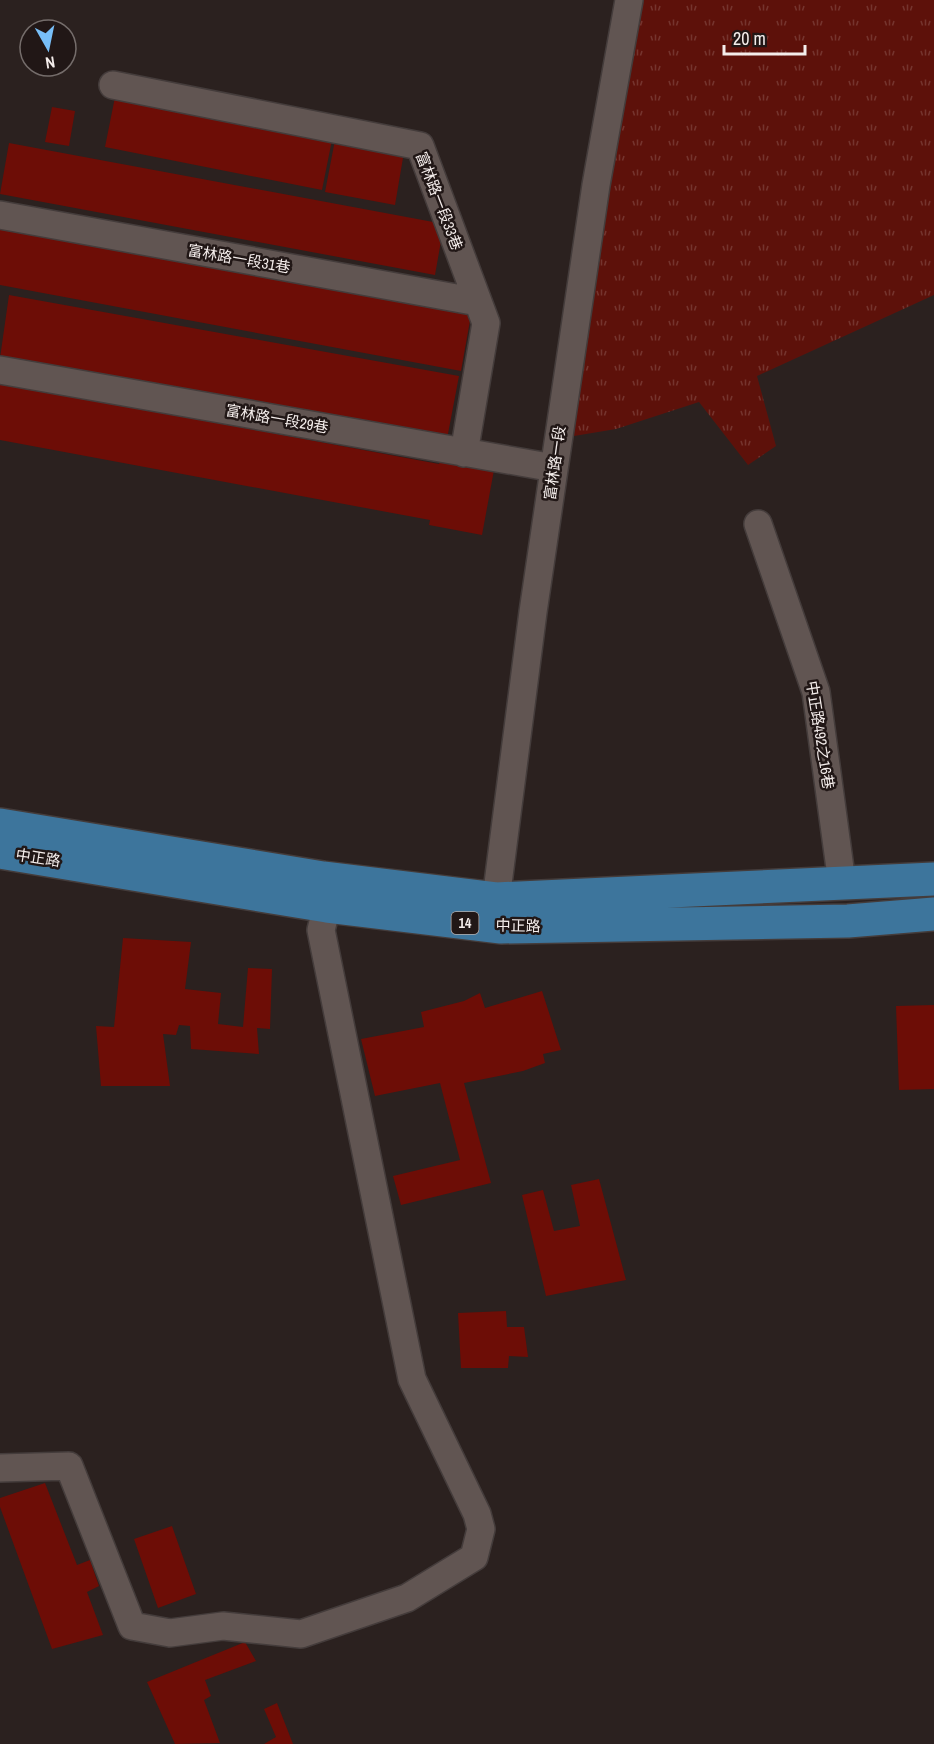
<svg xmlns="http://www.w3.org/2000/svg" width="934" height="1744" font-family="'Archivo Narrow','Noto Sans TC',sans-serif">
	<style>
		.grass { fill: url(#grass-tufts) }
		.building { fill: #6d0d06 }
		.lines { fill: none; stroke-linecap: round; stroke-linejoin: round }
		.minor-casing { stroke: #443c3b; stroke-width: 30 }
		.primary-casing { stroke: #443c3b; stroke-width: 36 }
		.minor { stroke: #615552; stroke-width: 27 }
		.primary { stroke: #3d759c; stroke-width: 33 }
		.labels { text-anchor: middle; stroke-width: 5; stroke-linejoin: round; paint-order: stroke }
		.shield { fill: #211716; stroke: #b5adab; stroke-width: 1.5 }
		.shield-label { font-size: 14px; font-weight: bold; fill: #f4edeb }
		.street-label { font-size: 15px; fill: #f4edeb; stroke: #211716 }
	</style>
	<defs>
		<pattern id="grass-tufts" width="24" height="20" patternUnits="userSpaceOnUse" patternTransform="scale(1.5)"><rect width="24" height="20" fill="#5d110a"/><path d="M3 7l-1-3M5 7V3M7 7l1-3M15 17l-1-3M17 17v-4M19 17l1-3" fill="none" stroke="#75342e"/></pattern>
	</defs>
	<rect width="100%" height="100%" fill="#2b211f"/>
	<path class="grass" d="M629 0H934V295L757 376 776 446 748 465 699 402 616 429 556 439Z"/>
	<path class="building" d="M115 97 332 140 322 190 105 147Z
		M52 107 75 111 69 146 45 142Z
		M335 140 404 152 395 205 325 192Z
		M9 143 444 224 435 275 0 194Z
		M0 227 471 315 461 371 0 285Z
		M9 295 459 376 447 439 0 358Z
		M0 383 439 464 440 461 494 470 482 535 429 525 430 520 0 440Z
		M123 938 191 942 185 989 221 993 218 1024 243 1027 248 968 272 969 270 1029 257 1028 259 1054 191 1049 190 1026 179 1025 176 1035 163 1034 170 1086H101L96 1026 114 1027Z
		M542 991 561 1050 543 1054 545 1063 523 1071 464 1083 491 1183 401 1205 393 1176 460 1160 440 1083 375 1096 361 1039 424 1027 421 1012 464 1001 480 993 485 1008Z
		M934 1005V1089L899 1090 896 1006Z
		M599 1179 626 1280 546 1296 522 1195 543 1190 554 1231 580 1226 571 1185Z
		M506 1311 507 1327H524L528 1357 509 1356 508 1368H461L458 1313Z
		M45 1483 77 1565 90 1560 99 1586 87 1592 103 1635 52 1649 0 1507V1498Z
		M172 1526 196 1594 158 1608 134 1539Z
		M245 1642 256 1661 205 1680 211 1696 204 1700 220 1743 175 1744 147 1682Z
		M277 1703 293 1744H264L276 1737 264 1709Z"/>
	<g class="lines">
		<defs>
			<path id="minor" d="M113 85 420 146 486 323 464 453
				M0 215 478 302
				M0 370 554 468
				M758 524 816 692 842 883
				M499 919 496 899 533 612 596 185 629 0
				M0 1468 69 1466 132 1626 170 1633 223 1626 301 1634 407 1598 474 1557 481 1529 477 1514 412 1379 321 930 327 906"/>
			<path id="primary" d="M0 825 323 878 496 899 934 879
				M0 852 327 906 501 927 848 921 934 914"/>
		</defs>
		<use href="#minor" class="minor-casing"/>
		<use href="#primary" class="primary-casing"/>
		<use href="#minor" class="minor"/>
		<use href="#primary" class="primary"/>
	</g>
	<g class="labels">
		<rect class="shield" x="451.5" y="912" width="27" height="22" rx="4.5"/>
		<g class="shield-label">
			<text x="465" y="928">14</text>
		</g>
		<g class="street-label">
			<text transform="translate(439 201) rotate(69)" y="5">富林路一段33巷</text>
			<text transform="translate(239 259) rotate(10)" y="5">富林路一段31巷</text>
			<text transform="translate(277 419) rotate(10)" y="5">富林路一段29巷</text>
			<text transform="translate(555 463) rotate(-82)" y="5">富林路一段</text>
			<text transform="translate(820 735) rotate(81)" y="5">中正路492之16巷</text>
			<text transform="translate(38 858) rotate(9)" y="5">中正路</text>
			<text transform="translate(518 926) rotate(1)" y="5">中正路</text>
		</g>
	</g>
	<g transform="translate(48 48) rotate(171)"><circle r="28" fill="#211716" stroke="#756d6b" stroke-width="1.5"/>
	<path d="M0-4.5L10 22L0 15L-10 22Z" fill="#78bff8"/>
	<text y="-9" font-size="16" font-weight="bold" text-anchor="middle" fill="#f4edeb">N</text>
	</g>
	<path d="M724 45v9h81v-9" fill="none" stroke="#f4edeb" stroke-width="3"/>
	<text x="733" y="45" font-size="18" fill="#f4edeb" stroke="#211716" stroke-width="4.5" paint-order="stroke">20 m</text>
</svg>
